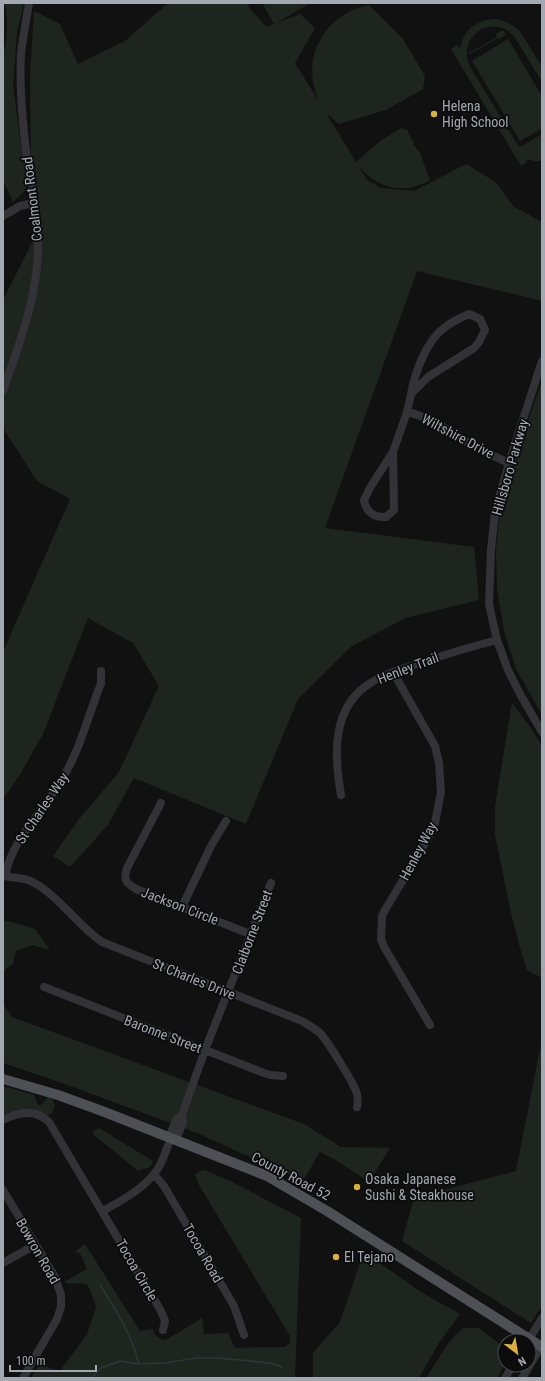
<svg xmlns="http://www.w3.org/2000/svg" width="545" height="1381" font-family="'Roboto Condensed',sans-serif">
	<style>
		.green { fill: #1e251f }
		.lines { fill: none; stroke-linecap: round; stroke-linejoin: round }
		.stream { stroke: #2e353b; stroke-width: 1.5 }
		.minor { stroke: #333337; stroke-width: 8 }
		.major { stroke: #4f5056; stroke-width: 10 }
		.poi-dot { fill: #dcad3f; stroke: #0c0c0d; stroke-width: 1.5 }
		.labels { text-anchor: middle; stroke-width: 3.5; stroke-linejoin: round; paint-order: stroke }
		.poi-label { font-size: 14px; fill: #a4a8b1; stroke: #0c0c0d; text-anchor: start }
		.street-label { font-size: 14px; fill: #a4a8b1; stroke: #0c0c0d }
	</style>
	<rect width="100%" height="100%" fill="#111112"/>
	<path class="green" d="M4 3H24L17 32 13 86 25 173 26 190 13 202 3 181V56C7 40 9 20 4 3Z
		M168 3H248L249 8 267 27 274 24 262 3H310L275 24 300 14 315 28 295 63 318 100C316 94 314 88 313 82 307 44 333 12 369 5L403 39 425 76 423 89 386 110 339 124 326 113 356 162 379 142 401 128 407 130 414 143 413 144 420 153 430 180C404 195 379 189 359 167L367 180 381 188 414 191 466 164 497 183 513 206 542 222V301L417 271 325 528 474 547 479 600 406 618 352 646 298 699 246 824 134 778 108 825 70 867 53 856 80 818 119 772 159 686 133 643 88 618 43 734 21 773 3 799V652L70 499 37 481 3 428V300L32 243 30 75 34 11 60 24 78 64 125 41Z
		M497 19 507 22 520 31 542 67V82L514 36C493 14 460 33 468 63L517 144 520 147 542 134V161H534L526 159 527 162 521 166 451 49 457 45 460 48C464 29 478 19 497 19Z
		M503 30 506 35 499 39 498 38 470 54 469 53 497 37 496 34Z
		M508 39 542 96V129L520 141 472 61Z
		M542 381V715L516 669 504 631 497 588 496 550 501 503 518 449Z
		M512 703 533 731 542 746V978L527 970 520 948 511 913 495 835V806Z
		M3 921 12 922 35 929 50 950 32 945 16 951 13 964 3 971Z
		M3 997 4 1005 12 1017 304 1124 341 1147 390 1148 369 1182 336 1160 320 1152 303 1181 197 1133 65 1084 3 1063Z
		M541 1044 542 1306 531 1323 402 1241 414 1198 516 1171Z
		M3 1086 34 1095 37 1103 40 1106 48 1097 52 1099 55 1106 52 1113 48 1115 36 1111 3 1117Z
		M99 1128 153 1161 150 1167 138 1171 93 1134 94 1131Z
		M205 1170 232 1182 301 1218 295 1378H31L40 1363 59 1372 87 1334 96 1307 91 1292 87 1285C77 1281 72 1286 64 1282L87 1269 80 1253 74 1252 85 1244 140 1331 153 1329C154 1336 158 1339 166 1340L202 1318 204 1334 228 1333 235 1348 285 1347 290 1343V1336L199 1185 195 1175 199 1172Z
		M363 1254 377 1261 421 1292 460 1314 439 1343 419 1378H313V1353L340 1322Z
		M463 1328H479L505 1348V1363L498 1378H426L449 1342Z"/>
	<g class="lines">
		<path class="stream" d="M100 1285C116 1310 132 1335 139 1364
			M92 1378 101 1368 120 1361 139 1364 164 1363 197 1358H219L270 1363 282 1367"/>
		<path class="minor" d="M3 216 20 206 34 203
			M542 361 509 463 495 512 491 550 489 604 497 640 508 670 520 694 542 732
			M3 391C20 342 39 293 38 241 38 216 32 191 28 166 23 129 19 91 21 54 23 37 26 20 29 3
			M407 412C435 418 453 434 478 449 488 454 499 458 509 463
			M393 452 394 510 386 517C374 518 366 512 364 500L371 486 393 452 407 412 411 394 428 377 474 348 479 342 485 330 480 319 469 314C460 318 451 322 444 328 426 341 415 373 411 394
			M393 672 435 746 439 763 441 792 435 823 427 840 385 910 382 916 381 939 383 945 430 1025
			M341 795C334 755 331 706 372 682 386 673 402 669 417 664 444 655 470 647 497 640
			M161 803 127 868C123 880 126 883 136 889L250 934
			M3 876C11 877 20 878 28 880 53 889 78 926 102 942L302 1021C308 1025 314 1028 320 1033 328 1042 354 1083 357 1094 358 1099 358 1103 357 1107
			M5 876C13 837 43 812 62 779 79 752 87 720 98 691L101 684V671
			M182 907 211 846 226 821
			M44 987 264 1073 270 1075 283 1076
			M3 1120C18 1112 35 1108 49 1122L161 1311 165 1321 163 1330
			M169 1137 176 1120 182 1115
			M176 1139 183 1123 182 1115 205 1050 271 883
			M154 1174 164 1186 234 1306 244 1335
			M3 1190 55 1277 61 1295V1307L57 1319 23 1378
			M103 1211C124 1199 146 1188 159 1167 164 1158 167 1147 171 1138
			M3 1263 35 1245
			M528 1341 542 1318
			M505 1378 513 1365
			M522 1378 542 1345"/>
		<path class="major" d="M3 1079 58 1095 102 1111 267 1176 327 1211 542 1347"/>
	</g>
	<g class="poi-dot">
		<circle cx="434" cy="114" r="4"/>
		<circle cx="357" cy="1187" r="4"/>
		<circle cx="336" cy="1257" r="4"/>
	</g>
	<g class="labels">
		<g class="poi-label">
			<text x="442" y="111">Helena<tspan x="442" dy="16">High School</tspan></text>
			<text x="365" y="1184">Osaka Japanese<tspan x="365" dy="16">Sushi &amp; Steakhouse</tspan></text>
			<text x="344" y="1262">El Tejano</text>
		</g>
		<g class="street-label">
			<text transform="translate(32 199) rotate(-97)" y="5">Coalmont Road</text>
			<text transform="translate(458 436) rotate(28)" y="5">Wiltshire Drive</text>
			<text transform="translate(510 467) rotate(-74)" y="5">Hillsboro Parkway</text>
			<text transform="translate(408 668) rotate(-21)" y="5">Henley Trail</text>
			<text transform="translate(42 808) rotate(-56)" y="5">St Charles Way</text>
			<text transform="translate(418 851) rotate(-62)" y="5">Henley Way</text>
			<text transform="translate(180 906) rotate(21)" y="5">Jackson Circle</text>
			<text transform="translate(252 932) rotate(-69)" y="5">Claiborne Street</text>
			<text transform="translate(194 979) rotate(22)" y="5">St Charles Drive</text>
			<text transform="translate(163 1034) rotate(21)" y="5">Baronne Street</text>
			<text transform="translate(291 1176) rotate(28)" y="5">County Road 52</text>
			<text transform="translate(38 1251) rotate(60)" y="5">Bowron Road</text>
			<text transform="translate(203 1253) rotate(60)" y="5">Tocoa Road</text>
			<text transform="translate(137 1270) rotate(60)" y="5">Tocoa Circle</text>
		</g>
	</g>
	<rect width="545" height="1381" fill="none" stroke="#a4a8b1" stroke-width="8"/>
	<g transform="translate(517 1353) rotate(149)"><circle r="19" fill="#0c0c0d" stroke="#494a4f"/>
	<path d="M0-3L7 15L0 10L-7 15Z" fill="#dcad3f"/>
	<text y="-6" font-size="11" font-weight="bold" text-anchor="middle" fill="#a4a8b1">N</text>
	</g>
	<path d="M10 1365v6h86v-6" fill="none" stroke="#a4a8b1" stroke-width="2"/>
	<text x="16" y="1365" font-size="12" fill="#a4a8b1" stroke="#0c0c0d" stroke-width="3" paint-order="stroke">100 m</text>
</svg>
